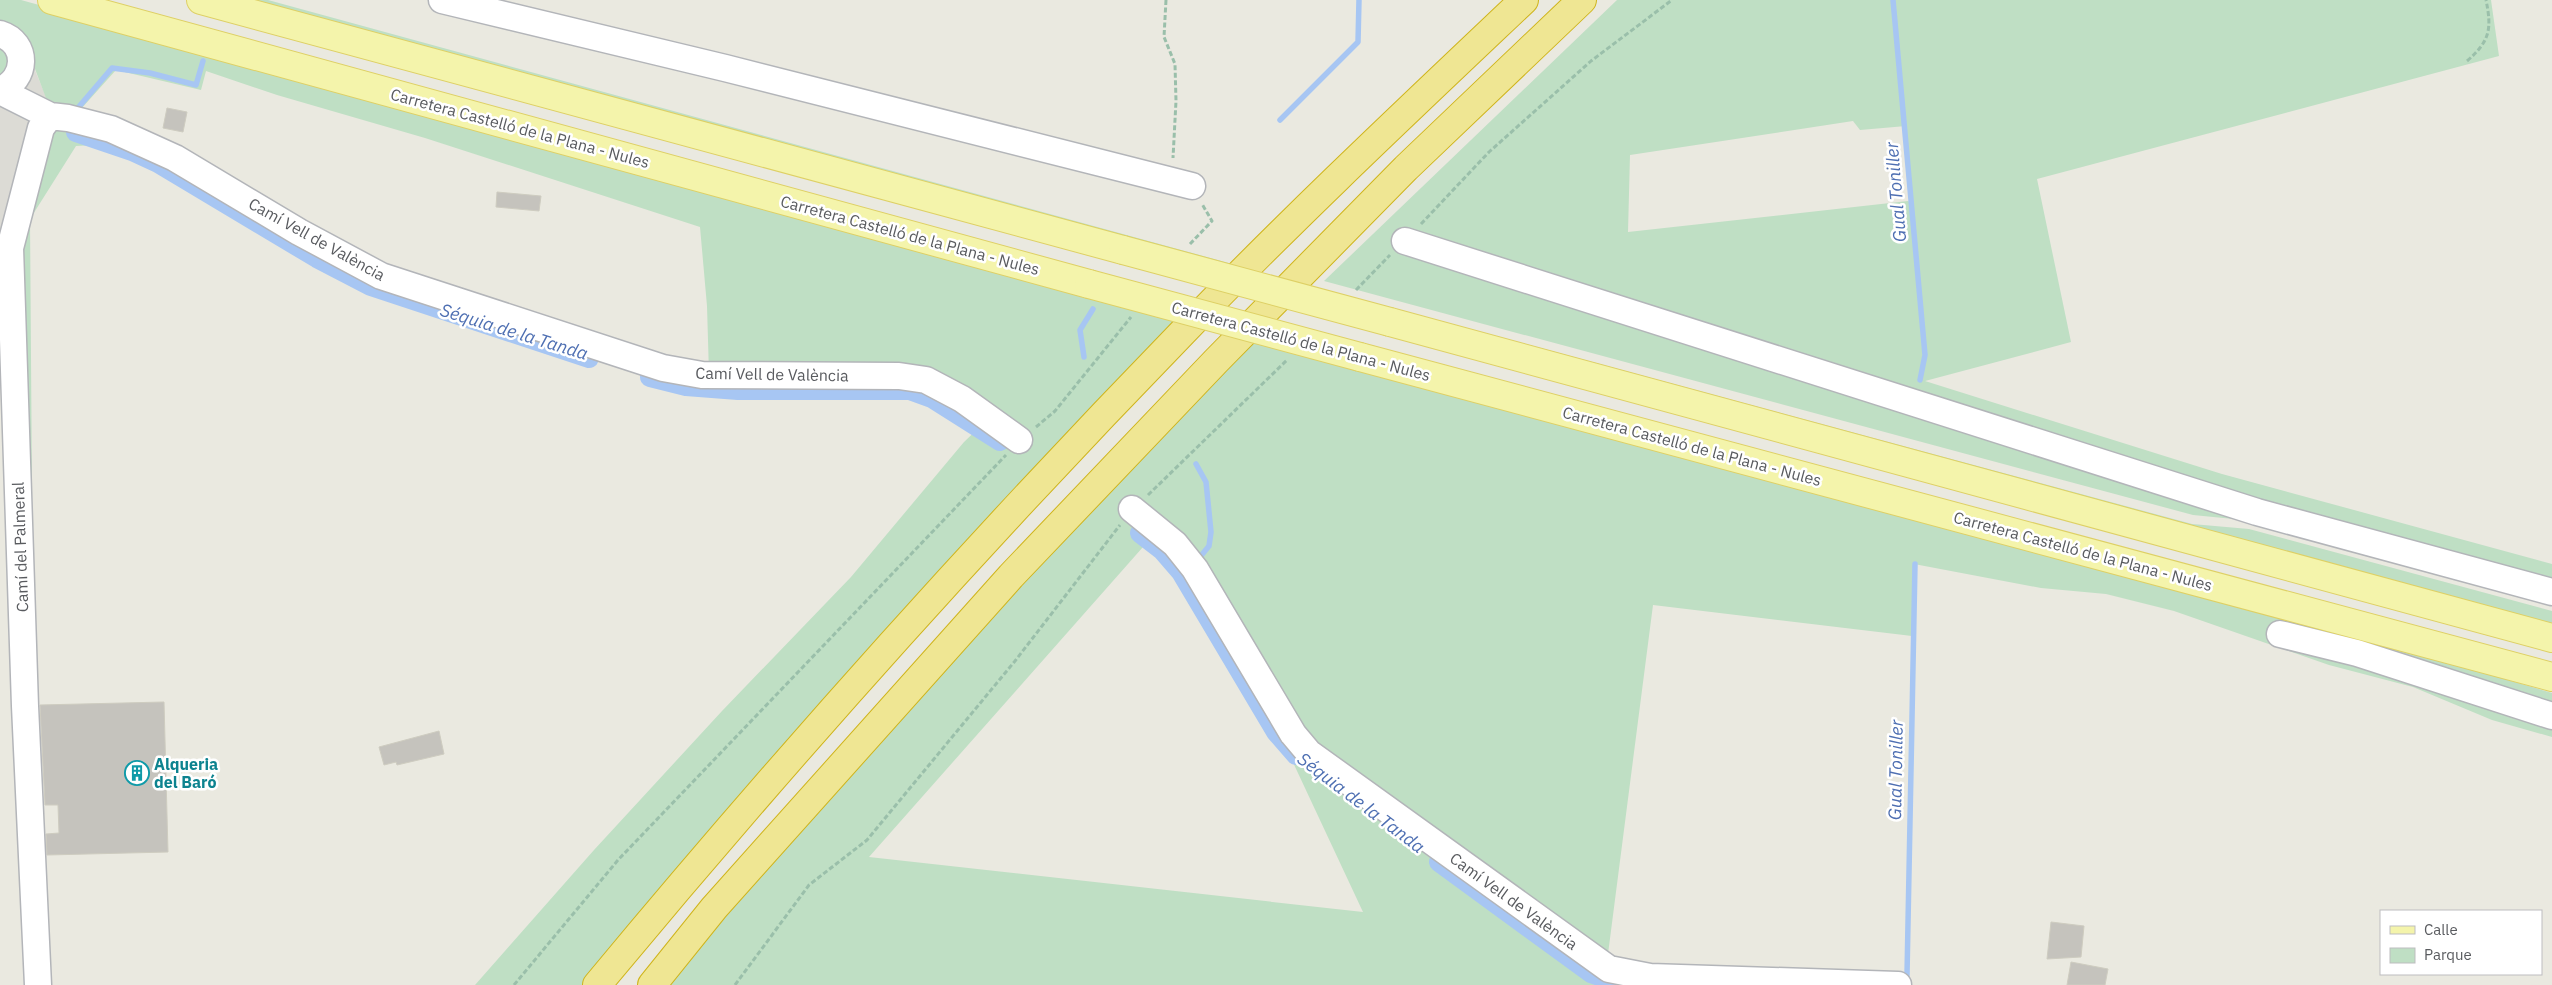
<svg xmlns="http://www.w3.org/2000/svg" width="2552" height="985" font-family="'IBM Plex Sans',sans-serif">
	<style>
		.industrial { fill: #dcdbd5 }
		.green { fill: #bfdfc4; fill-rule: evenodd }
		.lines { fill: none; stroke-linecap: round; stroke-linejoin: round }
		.stream { stroke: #a7c6f3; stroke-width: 5.5 }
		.canal { stroke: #a7c6f3; stroke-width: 20 }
		.building { fill: #c5c3bd; stroke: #ceccc0 }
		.minor-casing { stroke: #b3b5b9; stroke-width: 29 }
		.major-casing { stroke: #ded065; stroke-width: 30 }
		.highway-casing { stroke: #cfb41b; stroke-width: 30 }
		.path { stroke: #9abfaa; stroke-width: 3; stroke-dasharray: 5 2.5; stroke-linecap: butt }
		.minor { stroke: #fff; stroke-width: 26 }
		.major { stroke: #f4f4ab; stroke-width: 28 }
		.highway { stroke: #efe693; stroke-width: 28 }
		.major-bridge-casing { stroke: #ded065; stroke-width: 30; stroke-linecap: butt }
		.major-bridge { stroke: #f4f4ab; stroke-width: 28 }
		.labels { text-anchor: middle; stroke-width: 5; stroke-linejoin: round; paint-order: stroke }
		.street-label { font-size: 16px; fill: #595b5f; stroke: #fff }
		.culture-label { font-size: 16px; font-weight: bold; fill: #0d838f; stroke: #fff; text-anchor: start }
		.water-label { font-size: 18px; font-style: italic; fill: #4e6fb2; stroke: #fff }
	</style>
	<rect width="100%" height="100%" fill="#eae9e0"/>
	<path class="industrial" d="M0 27 31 61 47 99 55 106 0 306Z"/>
	<path class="green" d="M0 0H21L1183 320 583 985H475L594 850 722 711 851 577 964 442 988 419 926 379 709 374 707 306 700 227 425 138 277 95 206 71 201 90 116 70 72 119 110 130 95 145 76 146 30 219 33 630 11 268 52 102 46 98 32 61 0 26Z
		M242 0H268L1236 265 1231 270Z
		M1617 0H2491L2499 56 2037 179 2071 342 1925 381 2222 474 2552 564V603L2264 522 2193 515 1324 281ZM1853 121 1860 130 1906 126 1913 204 1908 201 1628 232 1630 155Z
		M0 41 13 52 0 84Z
		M1318 288 2192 524 2249 529 2552 611V628L1314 293Z
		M1251 339 2369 639 2552 693V737L2492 720 2413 687 2329 665 2174 611 2106 594 2041 588 1914 564 1912 636 1653 605 1608 954 1609 969 1778 985H668C854 761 1052 550 1251 339ZM1158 530 1292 735 1290 756 1363 912 869 857Z"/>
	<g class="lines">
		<path class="stream" d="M1893 0 1925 355 1920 380
			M77 109 112 68 150 73 196 85 203 61
			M1280 120 1358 42 1359 0
			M1084 357 1080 330 1093 309
			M1196 464 1206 482 1211 532 1209 546 1200 557
			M1907 975 1915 564"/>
		<path class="canal" d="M76 132 132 151 158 163 317 258 371 286 589 358
			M650 377 686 386 738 390H910L932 398 1000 441
			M1140 533 1162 550 1181 572 1276 732 1296 755
			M1439 862 1591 973 1619 983"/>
	</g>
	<path class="building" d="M167 108 187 112 183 132 163 128Z
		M497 192 541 196 539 211 496 207Z
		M164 702 168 852 47 855 46 834 59 833 58 805H45L40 705Z
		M439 731 444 754 397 765 396 762 384 765 379 747Z
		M2051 922 2084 926 2081 957 2047 959Z
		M2071 962 2108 969 2105 985H2067Z"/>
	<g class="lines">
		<defs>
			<path id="minor" d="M442 0 725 68 1192 186
				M0 34C29 43 27 80 0 90
				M0 91 50 116 68 118 111 129 175 158 299 232 381 276 663 368 702 375 899 376 926 380 962 399 1019 440
				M1405 241 2257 512 2552 592
				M1132 509 1175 544 1195 569 1293 734 1309 753 1609 969 1650 977 1898 985
				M2280 634 2357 653 2552 716
				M38 985 25 706 10 248 41 128 50 116"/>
			<path id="major" d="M52 0 1089 284
				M201 0 1123 250
				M1390 322 2552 638
				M1360 357 2552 677"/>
			<path id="highway" d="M597 985C784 760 979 542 1183 332 1293 218 1409 109 1524 0
				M652 985 714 908 1011 576 1216 361 1406 168 1582 0"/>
		</defs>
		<use href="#minor" class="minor-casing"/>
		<use href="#major" class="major-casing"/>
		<use href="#highway" class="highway-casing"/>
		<path class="path" d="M1166 0 1164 37 1175 64 1176 101 1173 158
			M2467 61C2490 41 2492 29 2486 0
			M1421 224 1489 152 1591 61 1672 0
			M1190 244 1212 221 1202 204
			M1356 290 1390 255
			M1036 427 1055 411 1131 317
			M1148 495 1287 360
			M514 985 618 860 1006 455
			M735 985 809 885 867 840 1015 661 1120 525"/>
		<use href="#minor" class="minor"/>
		<use href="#major" class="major"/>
		<use href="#highway" class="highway"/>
		<defs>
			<path id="major-bridge" d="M1123 250 1390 322
				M1089 284 1360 357"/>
		</defs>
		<use href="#major-bridge" class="major-bridge-casing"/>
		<use href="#major-bridge" class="major-bridge"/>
	</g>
	<defs>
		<symbol id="building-ring" viewBox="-11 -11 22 22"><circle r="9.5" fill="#fff" stroke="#0f9aa8" stroke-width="1.5"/><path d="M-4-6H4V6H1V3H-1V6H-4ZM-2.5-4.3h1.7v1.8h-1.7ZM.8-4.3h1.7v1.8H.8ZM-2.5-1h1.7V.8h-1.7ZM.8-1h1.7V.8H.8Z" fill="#0f9aa8"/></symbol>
	</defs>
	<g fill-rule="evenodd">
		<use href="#building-ring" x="123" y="759" width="28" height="28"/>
	</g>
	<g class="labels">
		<g class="street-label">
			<text transform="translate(520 128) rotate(15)" y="6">Carretera Castelló de la Plana - Nules</text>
			<text transform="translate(910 235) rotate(15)" y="6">Carretera Castelló de la Plana - Nules</text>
			<text transform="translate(317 239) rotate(29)" y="6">Camí Vell de València</text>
			<text transform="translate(1301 341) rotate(15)" y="6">Carretera Castelló de la Plana - Nules</text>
			<text transform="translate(772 374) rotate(1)" y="6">Camí Vell de València</text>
			<text transform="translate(1692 446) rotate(15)" y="6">Carretera Castelló de la Plana - Nules</text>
			<text transform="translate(20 547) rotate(-92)" y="6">Camí del Palmeral</text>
			<text transform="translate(2083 551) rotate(15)" y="6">Carretera Castelló de la Plana - Nules</text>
			<text transform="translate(1514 901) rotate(36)" y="6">Camí Vell de València</text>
		</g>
		<g class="culture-label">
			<text x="154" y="770">Alqueria<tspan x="154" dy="18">del Baró</tspan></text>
		</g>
		<g class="water-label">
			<text transform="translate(1896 192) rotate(-95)" y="6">Gual Toniller</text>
			<text transform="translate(514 332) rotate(17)" y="6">Séquia de la Tanda</text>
			<text transform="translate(1896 770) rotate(-89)" y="6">Gual Toniller</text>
			<text transform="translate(1361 803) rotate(37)" y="6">Séquia de la Tanda</text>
		</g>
	</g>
	<rect x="2380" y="910" width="162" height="65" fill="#ffffff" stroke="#bdbdbf"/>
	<rect x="2390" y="926" width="25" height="8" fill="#f4f4ab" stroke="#bdbdbf"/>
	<text x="2424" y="935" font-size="15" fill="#595b5f">Calle</text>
	<rect x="2390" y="948" width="25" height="15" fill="#bfdfc4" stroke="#bdbdbf"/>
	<text x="2424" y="960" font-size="15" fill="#595b5f">Parque</text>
</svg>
